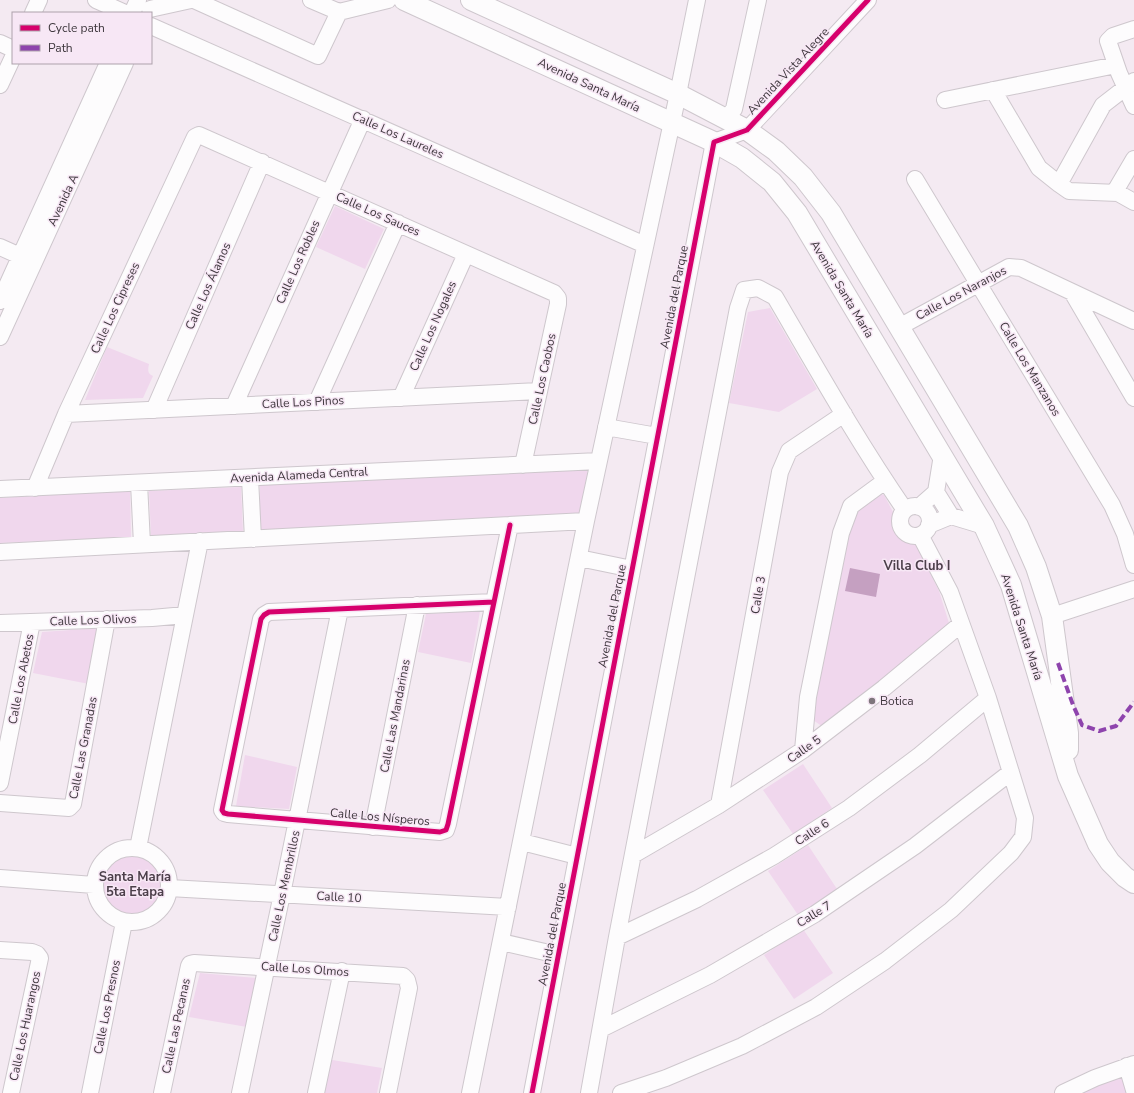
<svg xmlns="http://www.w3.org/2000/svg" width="1134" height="1093" font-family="'Nunito Sans',sans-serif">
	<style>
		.green { fill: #f0d7ed }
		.water { fill: #c5a0c1 }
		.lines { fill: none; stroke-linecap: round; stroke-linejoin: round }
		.minor-casing { stroke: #cec7cd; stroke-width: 18 }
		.major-casing { stroke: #cec7cd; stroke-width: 22 }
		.minor { stroke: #fdfcfd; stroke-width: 16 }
		.major { stroke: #fdfcfd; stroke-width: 20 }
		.quiet { stroke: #8e44ad; stroke-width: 4; stroke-dasharray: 8 4; stroke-linecap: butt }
		.cycleway-casing { stroke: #f7e7f5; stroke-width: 8 }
		.cycleway { stroke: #d6006c; stroke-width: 5 }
		.poi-dot { fill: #7e767c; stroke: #f7e7f5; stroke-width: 1.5 }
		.labels { text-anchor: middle; stroke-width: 3; stroke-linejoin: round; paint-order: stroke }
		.street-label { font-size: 12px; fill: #3e373d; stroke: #f7e7f5 }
		.poi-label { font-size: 12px; fill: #3e373d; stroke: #f7e7f5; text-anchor: start }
		.neighbourhood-label { font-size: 13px; font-weight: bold; fill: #4c3f4a; stroke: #f7e7f5 }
	</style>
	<rect width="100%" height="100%" fill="#f4eaf2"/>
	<path class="green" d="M335 206 384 229 365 269 316 247Z
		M770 308 817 389 779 412 729 403 748 312Z
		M107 347 149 364C148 370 147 373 153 376L143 398 85 400Z
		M588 469 580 515 260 530V484Z
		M241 487 243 532 151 536 149 491Z
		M130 490 131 537 0 543V498Z
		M881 494 884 495 893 512 892 523 895 534 904 541 916 545 939 591 949 623 886 678 823 727 813 720V715L835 596 854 513Z
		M480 611 471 663 418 652 426 614Z
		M99 628 89 684 33 673 42 632Z
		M245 755 297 767 289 809 236 806Z
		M803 764 832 808 793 834 763 790Z
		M808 845 837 889 798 915 768 871Z
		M102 885a30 30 0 1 1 60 0a30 30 0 1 1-60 0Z
		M803 929 833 973 794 999 764 955Z
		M200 973 256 978 247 1027 189 1017Z
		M326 1059 382 1068 377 1093H318Z
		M1123 1076 1128 1093H1077Z"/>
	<path class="water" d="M850 568 880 574 876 597 845 591Z"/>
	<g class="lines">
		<defs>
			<path id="minor" d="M96 0 125 13
				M194 0 318 56 339 12
				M311 0 339 12 388 0
				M150 9 191 0
				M33 13 39 0
				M132 13 138 0
				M151 26 645 245
				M1134 29 1113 36 1108 41 1119 73 1134 106
				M0 43 13 49
				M0 85 13 57
				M993 90 1039 168 1059 184 1069 191 1118 193 1134 202
				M945 100 1116 65
				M726 119 734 109 758 0
				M915 179 1112 505 1125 534 1134 565
				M1059 184 1103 105 1134 81
				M1114 193 1134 159
				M0 247 20 256
				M1072 292 1134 398
				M0 301 108 63
				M899 327 1009 267 1021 268 1134 321
				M0 337 125 63
				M401 398 466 254
				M317 402 398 223
				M234 406 363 119
				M154 410 262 162
				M66 414 539 391
				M606 427 657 436
				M250 478 253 539
				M139 483 142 544
				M35 488 66 414 195 137 199 135 554 293 558 298V304L523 465
				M0 489 599 461
				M936 492 951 516
				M900 521a15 15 0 1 1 30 0a15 15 0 1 1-30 0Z
				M919 507 936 492 942 455
				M929 525 951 516 984 526
				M0 552 586 521
				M579 558 632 569
				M494 602 269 612 264 615 261 619 222 810 224 813 228 814 440 832 446 830 448 824 510 525
				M1052 616 1134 589
				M0 623 152 618 185 615
				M803 750 808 697 841 533 851 506 885 481
				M0 783 32 622
				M0 803 69 808 73 804 107 619
				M719 805 780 472 789 451 844 414
				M373 827 417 605
				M522 842 577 856
				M95 885a37 37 0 1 1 74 0a37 37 0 1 1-74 0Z
				M138 848 200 541
				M633 855 719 805 803 750 884 688 961 624
				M0 878 94 885
				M169 888 508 907
				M617 937 697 899 774 856 849 808 920 755 988 698
				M501 942 558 955
				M0 950 32 952 37 954 40 958 11 1093
				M601 1029 710 975 815 914 915 846 1011 772
				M1127 1066 1134 1090
				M90 1093 124 922
				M162 1093 189 966 190 964 194 963 403 976 407 980 409 988 388 1093
				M240 1093 282 894 340 609
				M316 1093 342 971
				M470 1093 586 521 678 94 697 0
				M532 1093 714 142 747 130 868 0
				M589 1093 617 937 738 308 744 290 758 288 775 297C817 369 858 442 905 510
				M621 1093 666 1078 742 1046 816 1007 885 961 951 910 1011 853 1023 837 1025 818 988 698 950 592 920 535
				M1063 1093 1095 1078 1134 1064"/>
			<path id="major" d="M404 0 714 142 742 158 772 182 797 213 984 526 1011 585 1068 776 1098 844 1110 862 1125 877 1134 883
				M471 0 678 94 747 130 776 151 803 177 831 213 1018 526 1036 567 1052 616 1068 733V750"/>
		</defs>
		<use href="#minor" class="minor-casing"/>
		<use href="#major" class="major-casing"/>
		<use href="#minor" class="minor"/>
		<use href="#major" class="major"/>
		<path class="quiet" d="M1058 663 1073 705 1082 725 1099 731 1116 726 1134 702"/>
		<defs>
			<path id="cycleway" d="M494 602 269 612 264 615 261 619 222 810 224 813 228 814 440 832 446 830 448 824 510 525
				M532 1093 714 142 747 130 868 0"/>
		</defs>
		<use href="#cycleway" class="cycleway-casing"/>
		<use href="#cycleway" class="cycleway"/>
	</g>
	<circle class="poi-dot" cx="872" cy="701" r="4"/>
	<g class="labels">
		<g class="street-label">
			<text transform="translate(788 71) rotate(-47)" y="4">Avenida Vista Alegre</text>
			<text transform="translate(589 85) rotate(25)" y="4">Avenida Santa María</text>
			<text transform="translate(398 135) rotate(24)" y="4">Calle Los Laureles</text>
			<text transform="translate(63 200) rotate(-65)" y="4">Avenida A</text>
			<text transform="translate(378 214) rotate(24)" y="4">Calle Los Sauces</text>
			<text transform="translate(298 262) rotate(-66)" y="4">Calle Los Robles</text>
			<text transform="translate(208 286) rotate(-66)" y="4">Calle Los Álamos</text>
			<text transform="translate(842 289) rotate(59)" y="4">Avenida Santa María</text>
			<text transform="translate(961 293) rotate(-28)" y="4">Calle Los Naranjos</text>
			<text transform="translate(674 297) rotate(-79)" y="4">Avenida del Parque</text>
			<text transform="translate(115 308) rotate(-65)" y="4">Calle Los Cipreses</text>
			<text transform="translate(433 326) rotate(-66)" y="4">Calle Los Nogales</text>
			<text transform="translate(1030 369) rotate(59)" y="4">Calle Los Manzanos</text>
			<text transform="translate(542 379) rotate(-78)" y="4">Calle Los Caobos</text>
			<text transform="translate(303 402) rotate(-3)" y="4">Calle Los Pinos</text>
			<text transform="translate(299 475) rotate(-3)" y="4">Avenida Alameda Central</text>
			<text transform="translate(758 595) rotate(-80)" y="4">Calle 3</text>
			<text transform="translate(612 616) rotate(-79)" y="4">Avenida del Parque</text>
			<text transform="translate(93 620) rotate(-2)" y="4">Calle Los Olivos</text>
			<text transform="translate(1022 627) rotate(72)" y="4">Avenida Santa María</text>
			<text transform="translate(21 679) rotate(-79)" y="4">Calle Los Abetos</text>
			<text transform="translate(395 716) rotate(-79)" y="4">Calle Las Mandarinas</text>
			<text transform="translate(83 748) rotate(-79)" y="4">Calle Las Granadas</text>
			<text transform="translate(804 749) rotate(-35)" y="4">Calle 5</text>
			<text transform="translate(380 817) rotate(5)" y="4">Calle Los Nísperos</text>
			<text transform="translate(812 832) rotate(-33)" y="4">Calle 6</text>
			<text transform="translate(284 886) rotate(-78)" y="4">Calle Los Membrillos</text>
			<text transform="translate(339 897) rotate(3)" y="4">Calle 10</text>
			<text transform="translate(814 914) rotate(-32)" y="4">Calle 7</text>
			<text transform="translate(552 934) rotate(-79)" y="4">Avenida del Parque</text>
			<text transform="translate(305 969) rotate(4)" y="4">Calle Los Olmos</text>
			<text transform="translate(107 1007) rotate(-79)" y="4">Calle Los Presnos</text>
			<text transform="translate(25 1026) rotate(-78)" y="4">Calle Los Huarangos</text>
			<text transform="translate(176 1026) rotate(-78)" y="4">Calle Las Pecanas</text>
		</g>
		<g class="poi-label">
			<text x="880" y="705">Botica</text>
		</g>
		<g class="neighbourhood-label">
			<text x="917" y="570">Villa Club I</text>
			<text x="135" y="881">Santa María<tspan x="135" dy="15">5ta Etapa</tspan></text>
		</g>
	</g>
	<rect x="12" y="12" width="140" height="52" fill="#f7e7f5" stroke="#ada1ab"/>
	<rect x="20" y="25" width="20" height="6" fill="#d6006c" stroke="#ada1ab"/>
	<text x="48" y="32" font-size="12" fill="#3e373d">Cycle path</text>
	<rect x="20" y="45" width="20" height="6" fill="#8e44ad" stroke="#ada1ab"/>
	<text x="48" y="52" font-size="12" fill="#3e373d">Path</text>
</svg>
